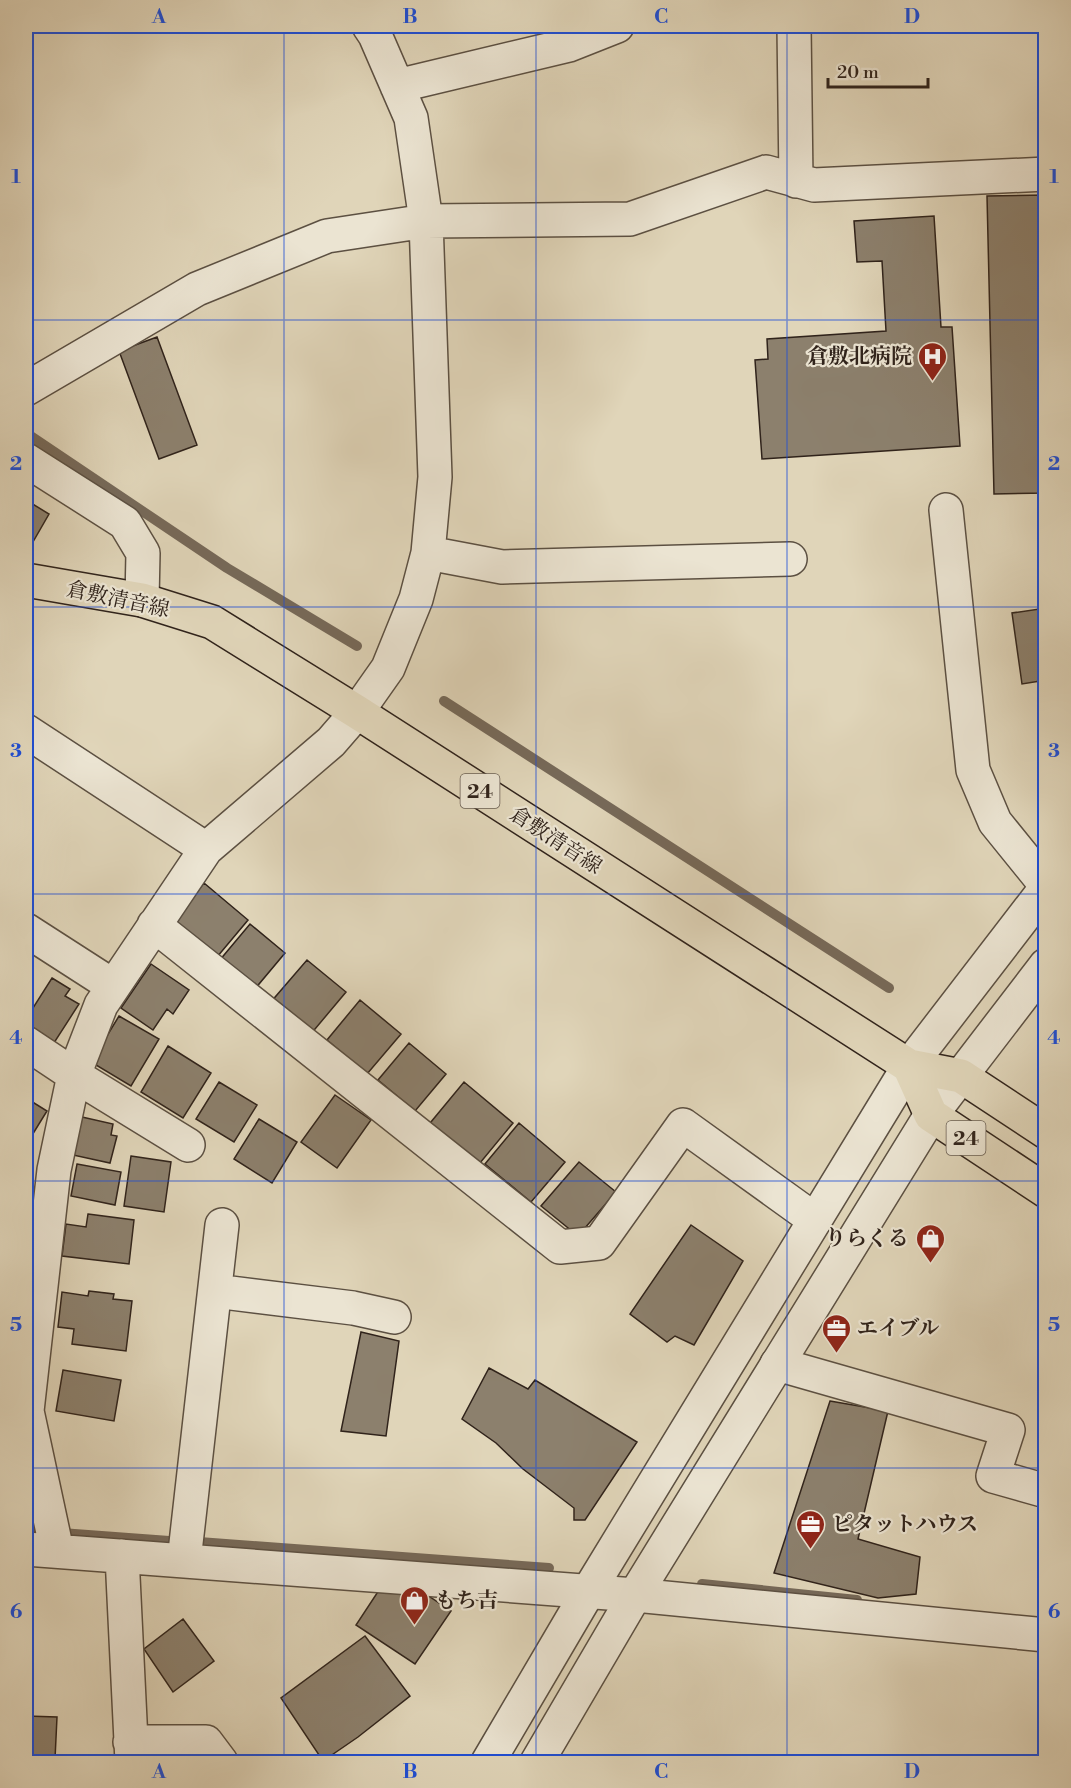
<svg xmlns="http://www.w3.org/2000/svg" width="1071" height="1788" font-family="'Libre Bodoni','Noto Serif JP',serif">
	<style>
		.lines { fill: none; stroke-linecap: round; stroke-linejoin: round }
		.stream { stroke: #766959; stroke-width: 10 }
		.building { fill: #8c806d; stroke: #30231b; stroke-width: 1.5 }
		.minor-casing { stroke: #5c5042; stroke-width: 36 }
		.tertiary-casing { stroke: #5c5042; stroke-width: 36 }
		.primary-casing { stroke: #30231b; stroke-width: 36 }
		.minor { stroke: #ebe4d2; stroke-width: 33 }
		.tertiary { stroke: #ebe4d2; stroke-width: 33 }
		.primary { stroke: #e0d5b9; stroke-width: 33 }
		.grid { fill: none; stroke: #1d4ed8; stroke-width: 1.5; stroke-opacity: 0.55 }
		.labels { text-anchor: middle; stroke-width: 4.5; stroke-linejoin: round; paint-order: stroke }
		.shield { fill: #ebe4d2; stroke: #685d52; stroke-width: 1.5 }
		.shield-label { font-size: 20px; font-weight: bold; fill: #30231b }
		.poi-label { font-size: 21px; font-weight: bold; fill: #30231b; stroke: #ebe4d2; text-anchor: start }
		.street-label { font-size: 21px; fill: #30231b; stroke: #ebe4d2 }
		.neatline { fill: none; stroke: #1d4ed8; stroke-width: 2 }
		.grid-label { font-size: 20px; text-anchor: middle; font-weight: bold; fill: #1d4ed8 }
	</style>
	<rect width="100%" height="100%" fill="#e0d5b9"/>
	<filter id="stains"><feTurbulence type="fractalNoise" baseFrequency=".00333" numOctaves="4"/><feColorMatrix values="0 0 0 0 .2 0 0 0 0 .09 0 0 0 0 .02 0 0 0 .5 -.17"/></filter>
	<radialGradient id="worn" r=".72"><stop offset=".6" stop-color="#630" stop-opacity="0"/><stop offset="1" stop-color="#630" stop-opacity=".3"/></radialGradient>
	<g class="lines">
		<path class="stream" d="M26 433 227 568 357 646
			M444 701 889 988
			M26 1531 35 1532
			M61 1533 169 1541
			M199 1542 549 1568
			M702 1584 857 1600"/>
	</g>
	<path class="building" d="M1046 195V493L994 494 987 196Z
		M934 216 941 327H952L960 446 762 459 755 360 768 359 767 339 886 331 882 261 857 262 854 221Z
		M157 337 197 445 159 459 119 351Z
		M26 500 49 514 26 554Z
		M1046 608V680L1022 684 1012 613Z
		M204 883 248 920 212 963 168 926Z
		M250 924 285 953 249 996 214 967Z
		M307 960 346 992 310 1035 270 1003Z
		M151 964 189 990 173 1014 167 1009 153 1030 121 1008Z
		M52 978 70 989 65 996 79 1004 52 1046 26 1029V1019Z
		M360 1000 401 1034 367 1074 327 1040Z
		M119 1016 159 1039 131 1086 91 1062Z
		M409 1043 446 1074 415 1111 378 1080Z
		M168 1046 211 1073 183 1118 141 1092Z
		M219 1082 257 1105 234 1142 196 1119Z
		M464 1082 513 1123 475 1169 426 1128Z
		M335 1095 371 1120 337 1168 301 1142Z
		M26 1098 47 1111 26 1145Z
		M82 1117 113 1124 111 1135 117 1136 110 1163 73 1155Z
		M259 1119 297 1142 272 1183 234 1159Z
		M519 1123 565 1162 531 1202 485 1164Z
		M131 1156 171 1162 164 1212 124 1206Z
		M579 1162 616 1192 578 1236 541 1206Z
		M77 1164 121 1172 115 1205 71 1196Z
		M88 1214 134 1220 129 1264 62 1256 66 1224 86 1227Z
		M691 1225 743 1261 694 1345 675 1336 667 1342 630 1314Z
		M89 1291 114 1294 113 1299 132 1301 126 1351 72 1344 74 1329 58 1327 62 1292 88 1296Z
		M361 1332 399 1341 386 1436 341 1431Z
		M489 1368 528 1389 535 1380 637 1442 585 1520H574V1508L523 1469 496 1443 462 1419Z
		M63 1370 121 1380 114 1421 56 1411Z
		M830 1401 888 1411 858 1539 920 1557 916 1594 878 1598 774 1573Z
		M383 1584 415 1587 451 1611 415 1664 356 1625Z
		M183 1619 214 1661 173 1692 144 1649Z
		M365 1636 410 1696 358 1737 323 1761 281 1698Z
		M26 1716 57 1717 55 1759H26Z"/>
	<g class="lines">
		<defs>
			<path id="minor" d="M794 26 796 181
				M397 86 569 45 617 26
				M26 389 197 289 327 236 426 221 630 219 766 172 814 185 1046 174
				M26 460 125 523 143 553 142 600
				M946 510 973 770 995 822 1046 885
				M428 553 502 567 790 559
				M26 731 206 849
				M154 925 560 1247 599 1243 683 1125 815 1220
				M26 930 113 986
				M26 1043 74 1075 188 1145
				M215 1291 353 1308 394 1317
				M777 1364 1008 1430 993 1476 1046 1491
				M26 1549 635 1595 1046 1635
				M57 1551 27 1411 54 1170 74 1075 101 1005 206 849 331 742 357 712 388 668 416 599 428 553 435 477 426 221 411 118 375 35 369 26
				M122 1556 132 1762
				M184 1561 222 1225
				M130 1742H206L221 1762"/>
			<path id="tertiary" d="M488 1762 588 1592 909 1066 1046 888
				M537 1762 635 1595 931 1115 1046 965"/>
			<path id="primary" d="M26 580 142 600 212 622 357 712 909 1066 961 1076 1046 1132
				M909 1066 931 1115 1046 1191"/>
		</defs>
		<use href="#minor" class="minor-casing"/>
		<use href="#tertiary" class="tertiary-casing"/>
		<use href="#primary" class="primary-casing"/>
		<use href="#minor" class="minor"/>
		<use href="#tertiary" class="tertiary"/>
		<use href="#primary" class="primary"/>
	</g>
	<path class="grid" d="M284 26V1762M536 26V1762M787 26V1762M26 320H1046M26 607H1046M26 894H1046M26 1181H1046M26 1468H1046"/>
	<defs>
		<symbol id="hospital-pin" viewBox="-11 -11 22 30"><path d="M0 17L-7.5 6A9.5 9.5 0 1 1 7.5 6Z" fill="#8f2418" stroke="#ebe4d2"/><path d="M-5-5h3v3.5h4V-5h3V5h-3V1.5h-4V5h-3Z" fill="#fff"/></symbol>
		<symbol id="shop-pin" viewBox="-11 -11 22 30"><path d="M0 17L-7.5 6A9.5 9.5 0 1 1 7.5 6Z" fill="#8f2418" stroke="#ebe4d2"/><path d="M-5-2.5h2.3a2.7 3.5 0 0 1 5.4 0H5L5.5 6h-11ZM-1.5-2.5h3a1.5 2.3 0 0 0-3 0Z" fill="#fff"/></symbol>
		<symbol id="office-pin" viewBox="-11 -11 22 30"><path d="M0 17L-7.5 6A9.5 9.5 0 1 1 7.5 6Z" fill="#8f2418" stroke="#ebe4d2"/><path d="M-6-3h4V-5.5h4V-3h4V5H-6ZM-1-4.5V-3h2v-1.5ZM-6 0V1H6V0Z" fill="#fff"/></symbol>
	</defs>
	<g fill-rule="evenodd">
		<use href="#hospital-pin" x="916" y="340" width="33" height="45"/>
		<use href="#shop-pin" x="914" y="1222" width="33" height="45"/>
		<use href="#office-pin" x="820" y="1312" width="33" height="45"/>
		<use href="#office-pin" x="794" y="1508" width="33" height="45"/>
		<use href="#shop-pin" x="398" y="1584" width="33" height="45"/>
	</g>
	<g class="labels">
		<g class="shield">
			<rect x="460.5" y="774" width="39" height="34" rx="4.5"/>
			<rect x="946.5" y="1121" width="39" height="34" rx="4.5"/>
		</g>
		<g class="shield-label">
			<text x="480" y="798">24</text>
			<text x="966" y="1145">24</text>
		</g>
		<g class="poi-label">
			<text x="912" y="363" text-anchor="end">倉敷北病院</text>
			<text x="909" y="1245" text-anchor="end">りらくる</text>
			<text x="857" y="1335">エイブル</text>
			<text x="832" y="1531">ピタットハウス</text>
			<text x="435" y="1607">もち吉</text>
		</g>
		<g class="street-label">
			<text transform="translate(118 599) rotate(12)" y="7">倉敷清音線</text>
			<text transform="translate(556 840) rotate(33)" y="7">倉敷清音線</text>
		</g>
	</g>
	<rect width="1071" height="1788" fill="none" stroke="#e0d5b9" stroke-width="66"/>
	<path d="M828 78v9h100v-9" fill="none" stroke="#30231b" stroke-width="3"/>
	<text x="837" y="78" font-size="18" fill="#30231b" stroke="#ebe4d2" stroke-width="4.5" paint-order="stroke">20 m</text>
	<rect x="33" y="33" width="1005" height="1722" class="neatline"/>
	<g class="grid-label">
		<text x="159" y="23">A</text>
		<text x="410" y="23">B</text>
		<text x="661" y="23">C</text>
		<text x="912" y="23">D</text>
		<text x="16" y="183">1</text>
		<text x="1054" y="183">1</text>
		<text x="16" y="470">2</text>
		<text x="1054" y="470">2</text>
		<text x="16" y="757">3</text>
		<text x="1054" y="757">3</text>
		<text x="16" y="1044">4</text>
		<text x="1054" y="1044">4</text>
		<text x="16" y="1331">5</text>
		<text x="1054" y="1331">5</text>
		<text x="16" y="1618">6</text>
		<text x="1054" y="1618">6</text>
		<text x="159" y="1778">A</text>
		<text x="410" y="1778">B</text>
		<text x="661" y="1778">C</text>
		<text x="912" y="1778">D</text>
	</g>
	<rect width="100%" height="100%" filter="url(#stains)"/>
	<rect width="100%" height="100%" fill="url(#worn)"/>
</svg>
